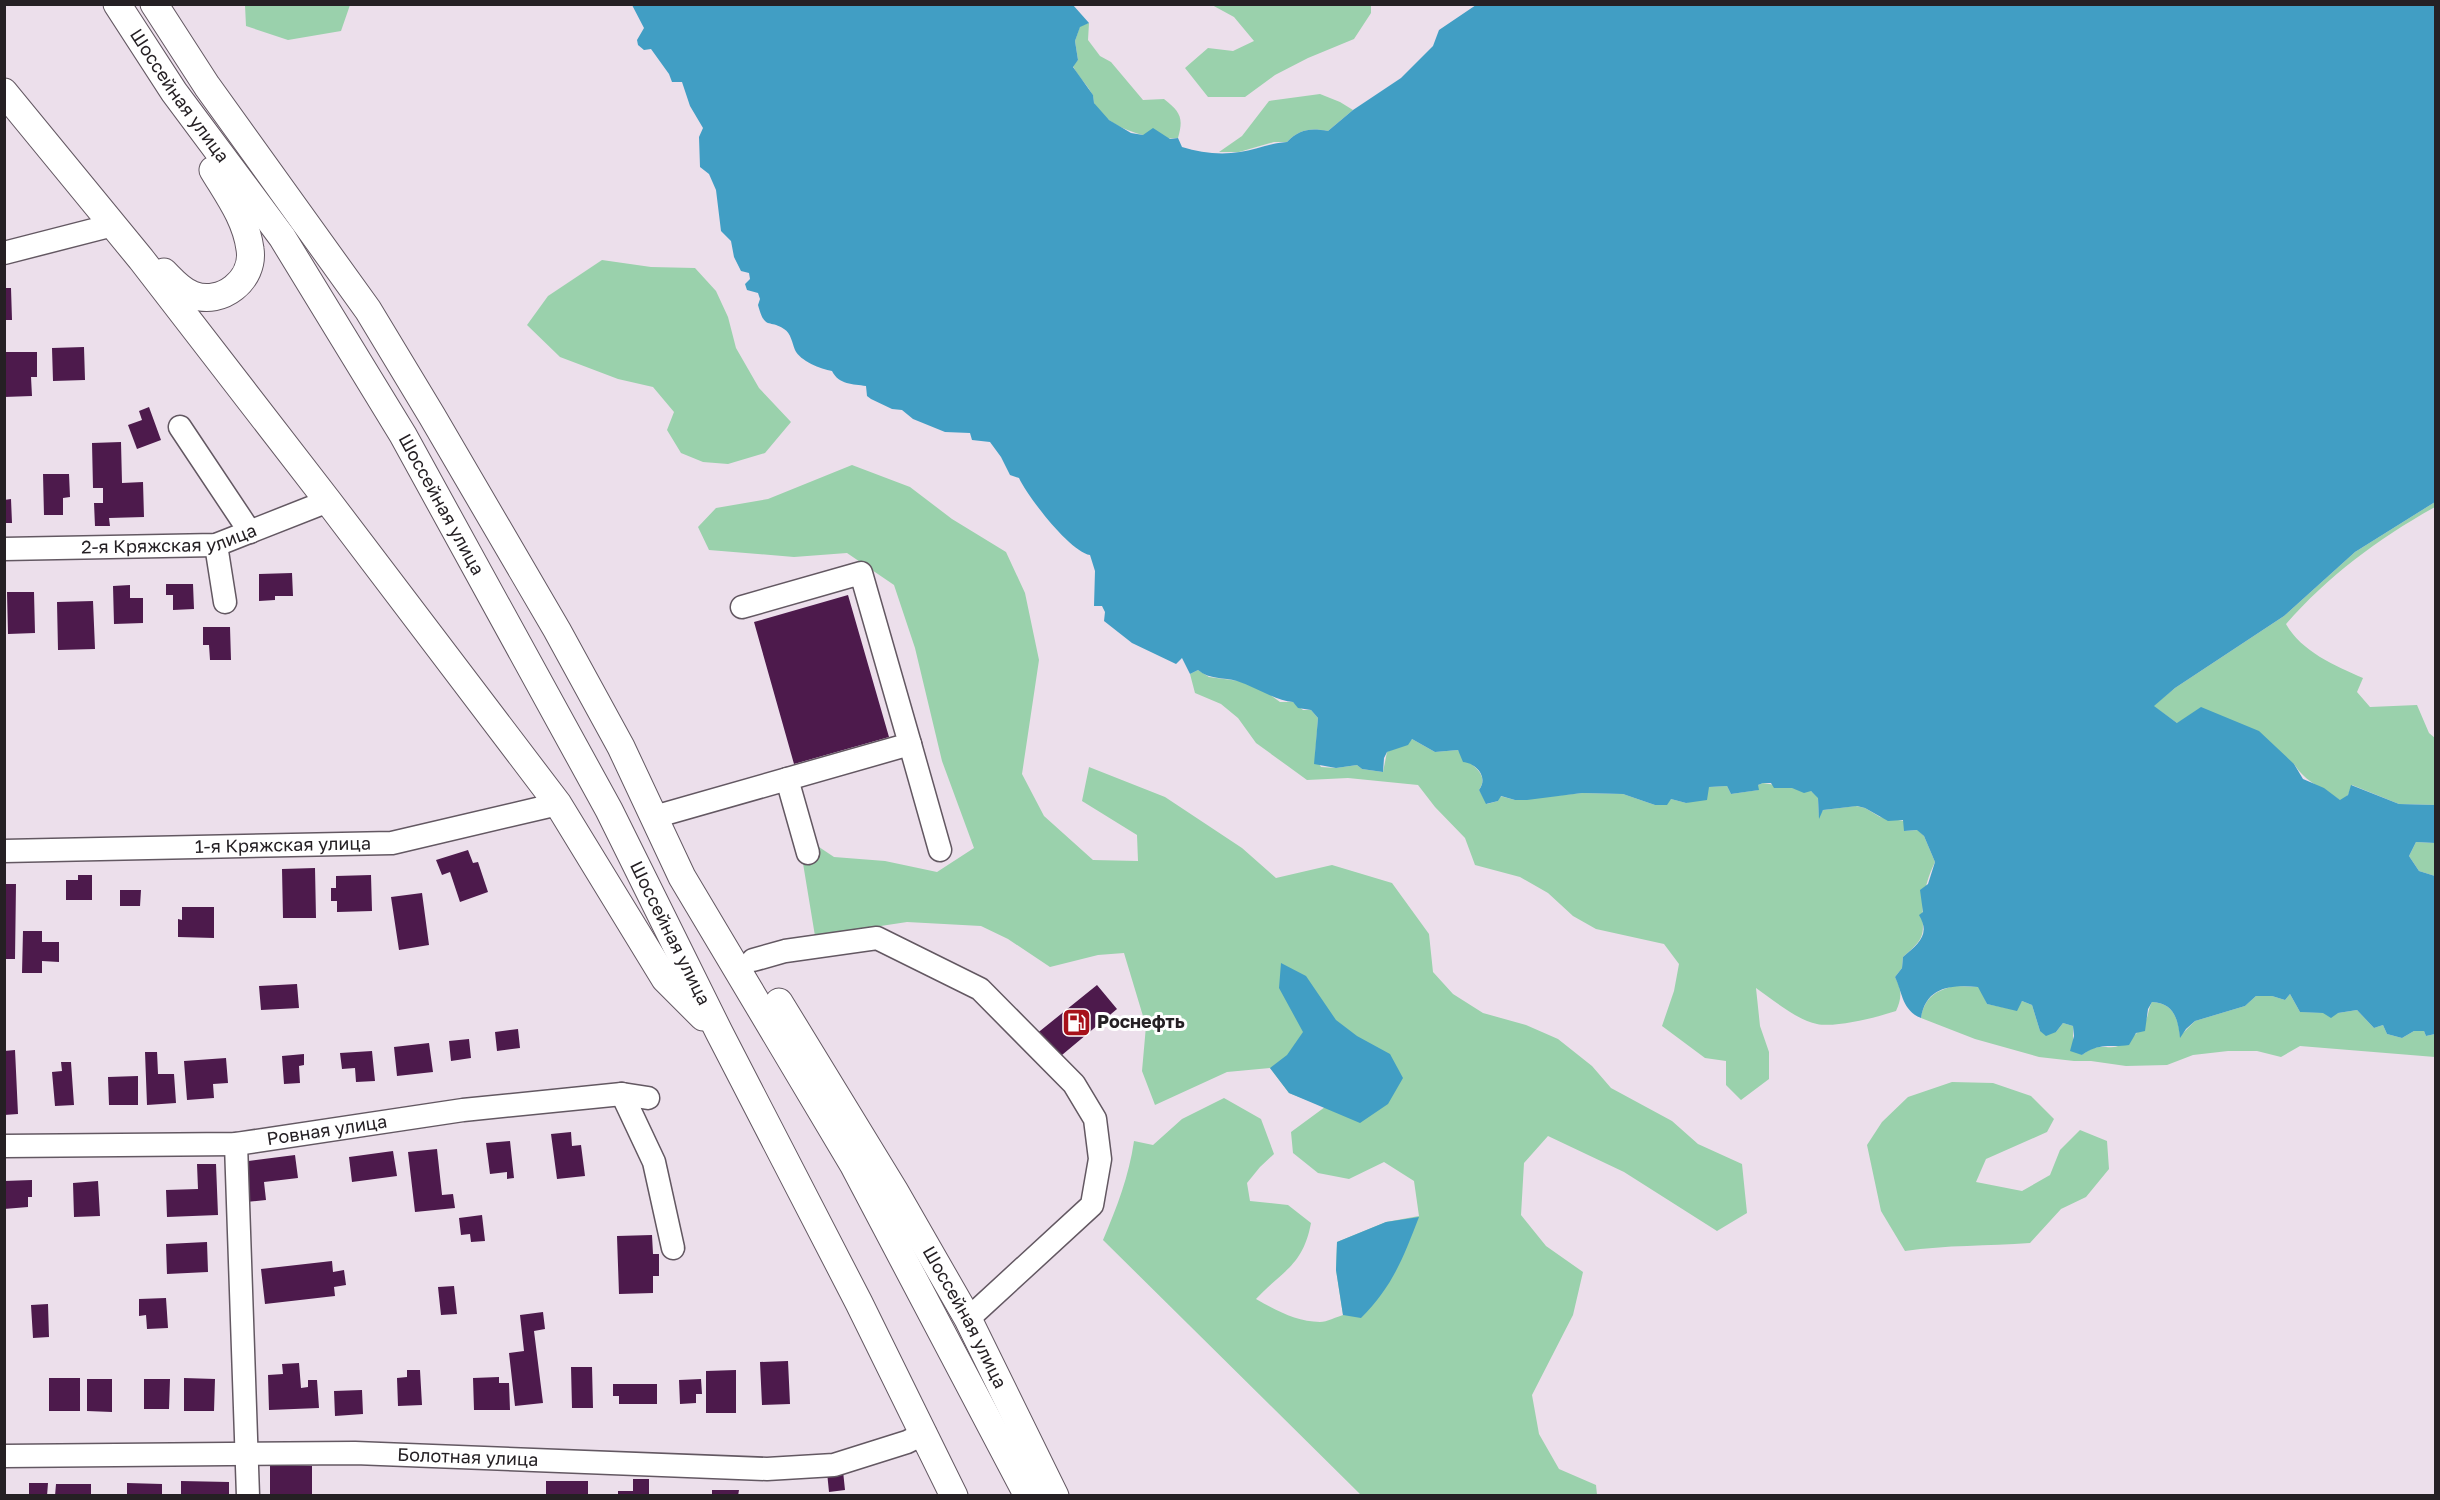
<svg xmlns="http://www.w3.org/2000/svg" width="2440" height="1500" font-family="'Golos Text',sans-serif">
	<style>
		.green { fill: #9ad1ac }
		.water { fill: #419ec4 }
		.building { fill: #4d1a4c }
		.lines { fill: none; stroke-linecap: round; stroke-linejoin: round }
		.minor-casing { stroke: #635862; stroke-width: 25 }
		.major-casing { stroke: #635862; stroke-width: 29 }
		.minor { stroke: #fff; stroke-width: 22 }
		.major { stroke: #fff; stroke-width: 27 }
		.labels { text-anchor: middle; stroke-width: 6; stroke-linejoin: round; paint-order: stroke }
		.street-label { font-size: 18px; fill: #252024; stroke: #fff }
		.poi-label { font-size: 18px; font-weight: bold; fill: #252024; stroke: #fff; text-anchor: start }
	</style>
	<rect width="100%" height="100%" fill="#ecdfeb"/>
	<path class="green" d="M245 5V4L350 5 341 31 288 40 246 26Z
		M1212 5H1371V13L1354 39 1308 58 1275 75 1245 97H1208L1185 68 1208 48 1233 51 1254 41 1234 17Z
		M1089 23 1088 40 1100 56 1111 62 1143 100 1164 99C1180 112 1184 117 1178 138 1153 141 1106 129 1094 103 1093 100 1094 96 1092 94 1087 84 1078 77 1073 66L1078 60 1075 41 1080 26Z
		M1320 94 1340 102 1353 110 1328 131C1310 128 1300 129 1287 142H1274L1239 152H1219L1242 136 1269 101Z
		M602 260 651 267 695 268 716 291 728 317 736 348 759 388 791 422 765 453 728 464 703 462 681 453 667 430 674 412 653 387 618 379 560 357 527 325 548 296Z
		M852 465 910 487 952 519 1006 552 1025 593 1039 660 1022 774 1044 816 1093 860 1138 861 1137 835 1082 801 1089 767 1165 797 1242 848 1276 878 1332 865 1392 883 1429 934 1433 972 1453 994 1483 1013 1526 1025 1558 1039 1592 1066 1611 1088 1672 1121 1698 1144 1742 1164 1747 1213 1717 1231 1624 1172 1548 1136 1524 1163 1521 1215 1546 1246 1583 1272 1573 1315 1532 1395 1539 1434 1559 1469 1596 1485 1597 1495H1361L1103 1240C1117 1207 1129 1176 1134 1141L1153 1145 1182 1119 1224 1098 1261 1119 1274 1154 1260 1167 1247 1183 1250 1201 1288 1205 1311 1223C1303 1266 1282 1271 1256 1299 1275 1310 1297 1322 1320 1322 1327 1322 1336 1317 1343 1315L1336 1270 1337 1242 1386 1222 1419 1216 1414 1181 1384 1162 1349 1179 1318 1173 1293 1153 1291 1132 1325 1107 1289 1093 1270 1068 1227 1072 1155 1105 1142 1071 1146 1026 1124 953 1098 955 1050 967 1008 939 981 926 907 922 815 936 798 833 834 857 885 861 937 872 974 848 942 761 915 648 894 585 847 553 794 557 709 550 698 527 716 508 768 499Z
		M2435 502V507C2379 538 2328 576 2286 624 2301 651 2335 666 2363 678L2357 692 2370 707 2417 705 2429 733 2435 738V805L2399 804 2352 785 2348 795 2341 801C2321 786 2307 784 2294 764L2177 723 2153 706 2175 688 2284 616 2355 552Z
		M1198 670 1209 677 1239 681 1265 691 1280 702H1293L1303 710H1311L1318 718 1315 757 1321 767 1336 768 1357 765 1362 769 1383 772 1387 752 1412 739 1435 752 1458 750C1465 764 1492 771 1479 790L1487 804 1498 801 1500 796 1515 800 1582 793 1623 794 1655 805 1671 799 1686 803 1707 794 1708 787 1727 786 1731 794 1758 790V785L1763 783 1811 791 1818 797 1819 817 1823 810 1856 806 1865 808 1880 817 1904 821V831L1918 830 1924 836 1935 862C1929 874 1924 890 1923 903 1921 934 1930 934 1903 957L1902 968 1895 977C1902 990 1902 998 1896 1011 1878 1017 1836 1028 1817 1024 1797 1020 1773 1000 1756 988L1760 1026 1769 1052V1079L1741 1100 1726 1085V1061L1705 1058 1662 1026 1674 991 1679 964 1664 944 1596 929 1573 916 1548 893 1520 877 1475 865 1465 838 1435 807 1418 785 1348 778 1307 780 1256 743 1238 718 1221 704 1195 693 1190 674Z
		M2416 842 2435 843V876L2419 871 2409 856Z
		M1955 986 1979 987 1987 1004 2016 1010 2022 1001 2032 1005 2040 1031 2056 1032 2063 1023 2073 1026V1045L2082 1055C2097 1044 2098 1048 2114 1047 2124 1046 2143 1030 2146 1020 2149 1014 2148 1009 2152 1002 2173 1003 2178 1018 2180 1036L2195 1021 2245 1006 2256 996H2272L2285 1000 2290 994 2300 1012 2338 1013 2357 1010 2374 1028 2383 1025 2387 1034 2402 1038 2414 1031H2424L2426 1036 2435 1034V1057L2300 1046 2281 1057 2257 1051H2228L2193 1055 2167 1065 2126 1066 2091 1061H2074L2039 1057 1975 1039 1921 1018C1924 998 1936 990 1955 986Z
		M1952 1082 1993 1083 2031 1096 2054 1119 2047 1132 1986 1159 1976 1182 2022 1191 2050 1175 2060 1150 2080 1130 2107 1141 2109 1169 2086 1197 2061 1209 2030 1243C1988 1246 1946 1245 1905 1251L1881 1211 1867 1145 1882 1122 1908 1097Z"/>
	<path class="water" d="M632 5H1073L1089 23 1080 27 1075 41 1078 60 1073 67 1093 95 1094 103 1109 120 1131 133 1143 135 1153 128 1170 139 1178 138 1182 147C1201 153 1221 155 1240 152 1256 150 1270 143 1287 142 1300 129 1310 128 1328 131L1353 110 1401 78 1433 46 1439 30 1476 5H2435V502L2355 552 2284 616 2175 688 2154 706 2177 723 2201 707 2259 731 2294 764 2303 779 2324 788 2340 800 2348 795 2351 785 2399 804 2435 805V843L2416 842 2409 856 2419 871 2435 876V1034L2426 1036 2424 1031H2414L2402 1038 2387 1034 2383 1025 2374 1028 2357 1010 2338 1013 2331 1018 2323 1013 2300 1012 2290 994 2285 1000 2272 996H2256L2245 1006 2195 1021 2186 1029 2180 1038C2178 1019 2174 1003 2152 1002L2148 1009 2145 1031 2136 1033 2129 1045C2109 1048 2100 1042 2082 1055L2070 1051 2074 1036 2073 1026 2063 1023 2056 1032 2046 1036 2040 1031 2032 1005 2022 1001 2017 1011 1987 1004 1978 987C1952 985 1926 986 1921 1018 1902 1010 1903 994 1895 977L1902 968 1903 957C1918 944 1931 935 1919 915L1923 912 1920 890 1928 884 1935 862 1924 836 1917 830 1904 831 1903 820 1888 821 1865 808 1857 806 1823 810 1819 819 1818 798 1811 791 1804 793 1792 788H1774L1771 783H1763L1758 785 1759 790 1731 794 1727 786 1709 787 1707 800 1686 803 1671 799 1667 805H1655L1623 794 1582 793 1527 800H1515L1501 796 1498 801 1486 804 1479 790C1489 777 1476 763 1463 762L1458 750 1435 752 1412 739 1408 745 1387 752 1384 758 1383 772 1362 769 1357 765 1336 768 1314 764 1318 718 1311 710 1298 708 1293 702C1276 701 1256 687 1237 681 1224 677 1210 680 1198 670L1190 674 1182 658 1176 664 1132 643 1104 621 1105 612 1102 606H1094L1095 571 1090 555C1070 552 1028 497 1019 478L1010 475 1001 457 990 442 972 440 970 433 945 432 913 419 902 410 892 409 871 399 867 396 866 386C853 384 839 385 832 371 821 369 800 361 795 350 792 343 791 333 784 329 769 319 765 331 758 305L760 299 758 293 747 290 745 284 750 279 749 273 741 271 734 257 731 241 721 231 716 190 709 174 700 167 699 137 703 128 690 106 682 82H672L669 74 651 49 644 50 638 45 637 40 644 28Z
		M1281 963 1306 976 1336 1020 1357 1036 1390 1054 1403 1078 1388 1104 1360 1123 1289 1093 1270 1068 1287 1055 1303 1032 1279 988Z
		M1419 1217C1403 1258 1393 1286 1361 1318L1343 1315 1336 1270 1337 1242 1386 1222Z"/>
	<path class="building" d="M4 288H11L12 320H4Z
		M84 347 85 380 53 381 52 348Z
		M4 352H37V377H31L32 396 4 397Z
		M149 407 161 440 137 449 128 425 142 420 139 411Z
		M121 442 122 483 143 482 144 517 109 518 110 526H95L94 503H103V488H93L92 443Z
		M43 474H69L70 497 63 498V515H44Z
		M11 499 12 523H4V500Z
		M292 573 293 596H275V600L259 601V574Z
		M166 584H193L194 609 173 610V595H166Z
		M130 585V598H143V623L114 624 113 586Z
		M7 592H34L35 633 8 634Z
		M848 595 889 737 794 764 754 622Z
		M93 601 95 649 58 650 57 602Z
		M203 627H230L231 660H210L209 645H203Z
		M468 850 473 863 478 862 488 892 460 902 450 872 442 875 436 860Z
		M315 868 316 918H283L282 869Z
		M78 875H92V900H66V880H78Z
		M371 875 372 911 337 912V901H331V888H336V876Z
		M4 884H16L15 959H4Z
		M120 890H141L140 906H120Z
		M422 893 429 945 399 950 391 897Z
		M182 907H214V938L178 937V919L182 920Z
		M23 931H42V942H59V962L42 961V973H22Z
		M297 984 299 1008 261 1010 259 986Z
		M1097 985 1117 1009 1056 1060 1035 1035Z
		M518 1029 520 1048 497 1051 495 1032Z
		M469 1039 471 1058 451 1061 449 1041Z
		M429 1043 433 1072 397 1076 394 1047Z
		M15 1050 18 1114 4 1115V1051Z
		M372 1051 375 1081 356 1082 355 1068 342 1069 340 1053Z
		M145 1052H157L158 1074H174L176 1103 147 1105Z
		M304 1054V1065L299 1066 300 1083 284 1084 282 1056Z
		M226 1058 228 1083 213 1084 214 1098 187 1100 184 1061Z
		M61 1062H71L74 1105 55 1106 52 1072 62 1071Z
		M138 1076V1105H109L108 1077Z
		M571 1132 572 1146 581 1145 585 1176 557 1179 551 1134Z
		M510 1141 514 1178 507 1179V1172L490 1174 486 1143Z
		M437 1149 442 1195 453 1194 455 1208 415 1212 408 1152Z
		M393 1151 397 1176 352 1182 349 1157Z
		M295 1155 298 1178 264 1182 266 1200 246 1202 241 1162Z
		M197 1164H216L218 1215 167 1217 166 1190 198 1189Z
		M32 1180V1197H28V1207L4 1209V1181Z
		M98 1181 100 1216 74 1217 73 1183Z
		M482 1215 485 1241 471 1242 470 1234 461 1235 459 1218Z
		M652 1235 653 1254H659V1276H653V1293L619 1294 617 1236Z
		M207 1242 208 1272 167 1274 166 1244Z
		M332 1261 333 1272 344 1270 346 1285 334 1287 335 1296 265 1304 261 1269Z
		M454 1286 457 1314 441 1315 438 1287Z
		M166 1298 168 1328 147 1329 146 1315 139 1316V1299Z
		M48 1304 49 1337 33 1338 31 1305Z
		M543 1312 545 1329 534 1331 543 1403 515 1406 509 1353 524 1351 520 1315Z
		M788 1361 790 1404 762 1405 760 1362Z
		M299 1363 301 1388 308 1387V1380H317L319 1408 269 1410 268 1375 283 1374 282 1364Z
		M571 1367H592L593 1408H572Z
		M407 1370H420L422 1405 398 1406 397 1378 407 1377Z
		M736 1370V1413H706V1371Z
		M499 1377V1383H509L510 1410H474L473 1378Z
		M49 1378H80V1411H49Z
		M184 1378 215 1379 214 1411H184Z
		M87 1379H112V1412L87 1411Z
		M144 1379H170L169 1409H144Z
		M701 1379 702 1394H696V1403L680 1404 679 1380Z
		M613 1384H657V1404H619V1396H613Z
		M362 1390 363 1414 335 1416 334 1391Z
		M270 1465 312 1466V1496H270Z
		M843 1471 845 1490 829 1492 827 1472Z
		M633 1479H649V1496H618V1491H633Z
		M181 1481 229 1482V1496H181Z
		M546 1481H588V1496H546Z
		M29 1483H48L47 1496H29Z
		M127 1483 162 1484V1496H127Z
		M56 1484H91V1496H55Z
		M712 1490H739L738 1496H712Z"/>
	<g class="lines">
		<defs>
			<g id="minor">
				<path d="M4 253 113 225"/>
				<path d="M180 427 250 532"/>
				<path d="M216 545 225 602"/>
				<path id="s1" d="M4 549 216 545 328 501"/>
				<path d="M910 744 940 850"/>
				<path d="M787 779 808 853"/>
				<path d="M654 817 910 744 861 573 742 607"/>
				<path id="s2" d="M4 851 392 843 558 804"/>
				<path d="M753 960 785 951 877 938 980 989 1074 1084 1095 1119 1100 1159 1092 1205 968 1319"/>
				<path d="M622 1094 654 1162 673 1248"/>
				<path d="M236 1144 248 1496"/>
				<path id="s3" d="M4 1146 236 1144 463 1110 622 1094 648 1098"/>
				<path id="s4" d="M4 1456 355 1453 767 1469 834 1465 907 1442 925 1433"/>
			</g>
			<g id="major">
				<path id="s5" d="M117 4 174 92 282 237 403 435 609 810 719 1032 859 1303 954 1496"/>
				<path d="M154 4 207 86 368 310 432 416 557 630 621 747 682 877 853 1164 1028 1496"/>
				<path d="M4 92 141 259 328 501 558 804 665 979 703 1017"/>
				<path d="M164 272C173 281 181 291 193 295 221 306 255 280 250 249 246 219 228 195 213 170"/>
				<path id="s6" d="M779 1002 894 1190 968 1319 1055 1496"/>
			</g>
		</defs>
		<use href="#minor" class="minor-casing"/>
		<use href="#major" class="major-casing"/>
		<use href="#minor" class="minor"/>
		<use href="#major" class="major"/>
	</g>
	<defs>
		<symbol id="fuel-square" viewBox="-11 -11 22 22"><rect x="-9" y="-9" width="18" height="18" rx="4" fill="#a7111a" stroke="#fff"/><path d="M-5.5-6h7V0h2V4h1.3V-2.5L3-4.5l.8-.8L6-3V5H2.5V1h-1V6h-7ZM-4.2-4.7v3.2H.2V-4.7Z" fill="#fff"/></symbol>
	</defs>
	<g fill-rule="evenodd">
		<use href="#fuel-square" x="1060" y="1006" width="33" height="33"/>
	</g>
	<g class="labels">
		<g class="street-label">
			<text dy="6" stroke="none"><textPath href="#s5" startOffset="111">Шоссейная улица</textPath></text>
			<text dy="6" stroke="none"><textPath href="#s5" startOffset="597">Шоссейная улица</textPath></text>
			<text dy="6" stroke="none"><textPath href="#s1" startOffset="166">2-я Кряжская улица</textPath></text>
			<text dy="6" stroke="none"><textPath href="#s2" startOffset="279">1-я Кряжская улица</textPath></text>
			<text dy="6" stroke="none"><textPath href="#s5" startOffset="1083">Шоссейная улица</textPath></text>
			<text dy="6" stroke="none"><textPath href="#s3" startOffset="324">Ровная улица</textPath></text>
			<text dy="6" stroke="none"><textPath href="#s6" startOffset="366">Шоссейная улица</textPath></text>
			<text dy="6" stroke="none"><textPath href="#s4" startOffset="464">Болотная улица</textPath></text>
		</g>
		<g class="poi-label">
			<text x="1097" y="1028">Роснефть</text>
		</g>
	</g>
	<rect width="2440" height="1500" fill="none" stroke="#252024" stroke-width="12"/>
</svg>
